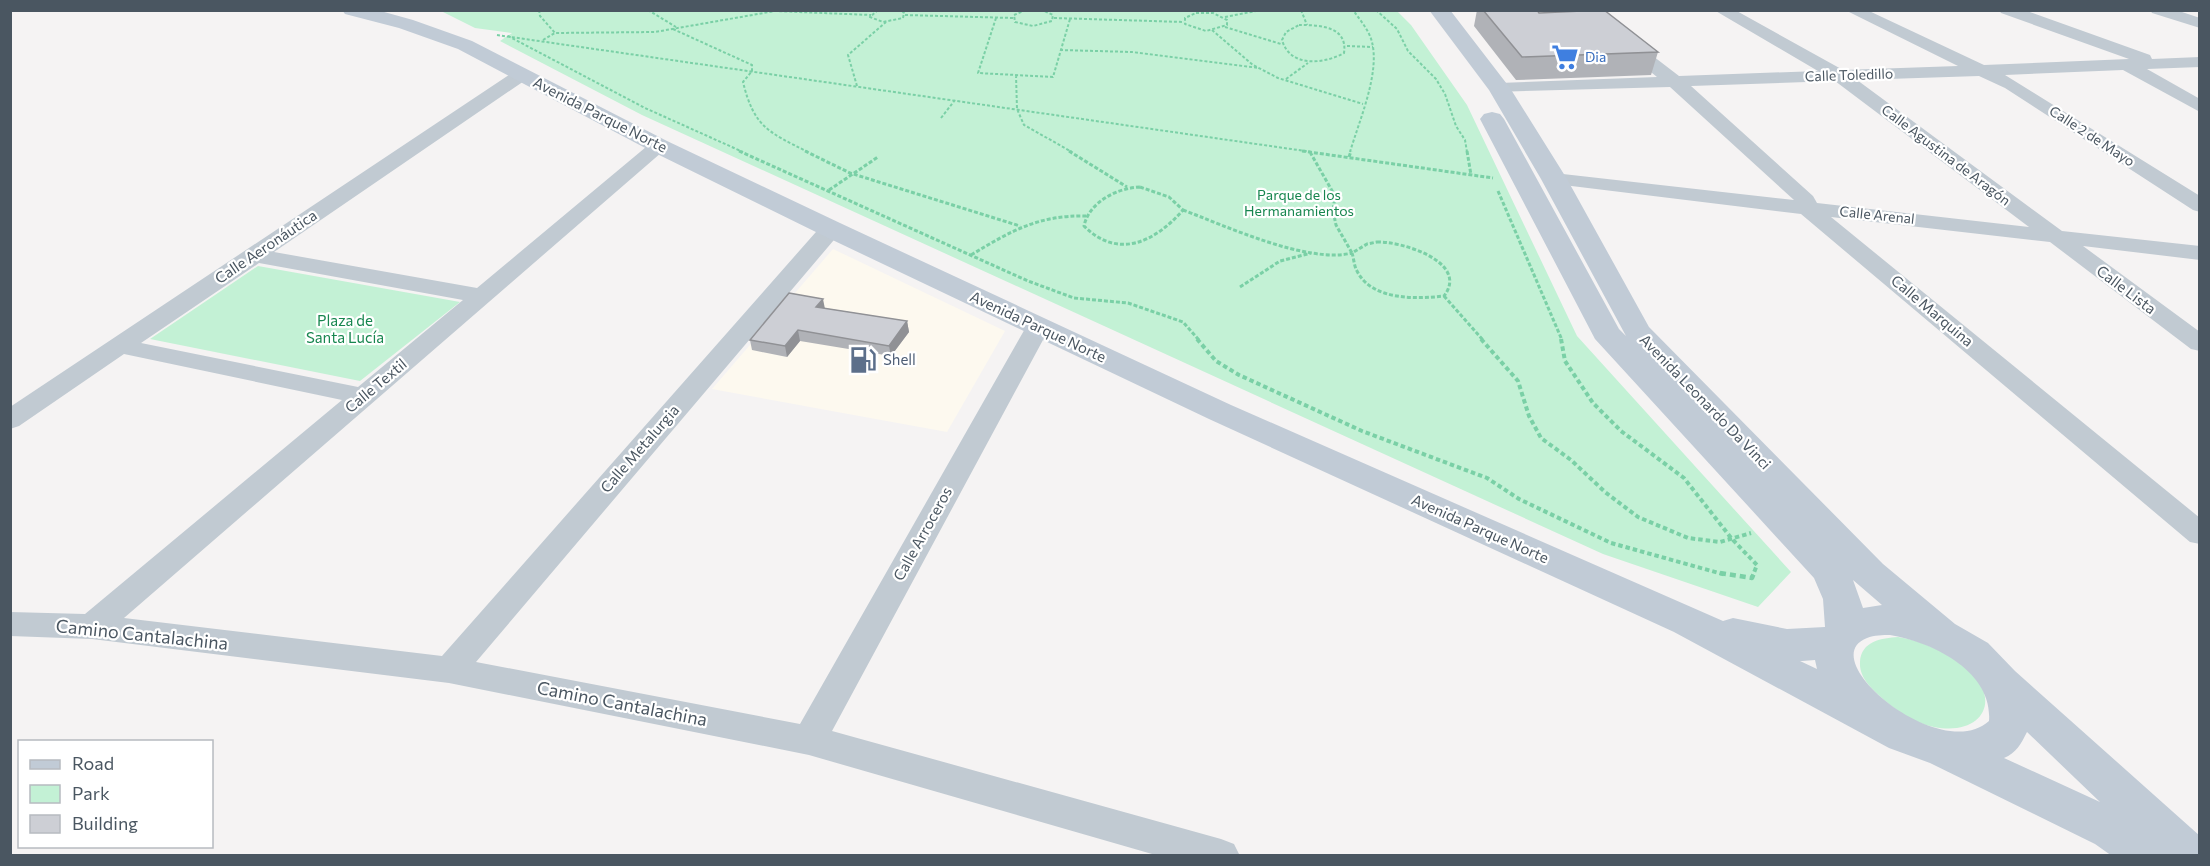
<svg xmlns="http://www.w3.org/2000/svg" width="2210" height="866" font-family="Commissioner,sans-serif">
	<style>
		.commercial { fill: #fdf9ef }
		.green { fill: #c3f1d5 }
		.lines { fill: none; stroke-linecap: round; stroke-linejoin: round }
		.path-far3 { stroke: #7ad0a6; stroke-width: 2; stroke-dasharray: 3 2; stroke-linecap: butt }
		.path-far2 { stroke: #7ad0a6; stroke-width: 3; stroke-dasharray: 4 2; stroke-linecap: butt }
		.path-far1 { stroke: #7ad0a6; stroke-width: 4; stroke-dasharray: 4.5 3; stroke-linecap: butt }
		.path { stroke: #7ad0a6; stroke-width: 4.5; stroke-dasharray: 6 4; stroke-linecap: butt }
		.street { fill: #c1cad2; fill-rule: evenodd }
		.secondary { fill: #c1cbd6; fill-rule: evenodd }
		.wall { fill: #b0b2b7 }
		.shaded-wall { fill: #909195 }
		.building { fill: #cdcfd5; stroke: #909195; stroke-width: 1.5 }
		.labels { text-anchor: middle; stroke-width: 4.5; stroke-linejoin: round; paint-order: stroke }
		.far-shop-label { font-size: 14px; fill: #366cbe; stroke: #fff; text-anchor: start }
		.far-street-label { font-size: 14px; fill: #4a5661; stroke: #fff }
		.far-park-label { font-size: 14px; fill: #17864f; stroke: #fff }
		.street-label { font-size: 15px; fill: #4a5661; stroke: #fff }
		.park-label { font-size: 15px; fill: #17864f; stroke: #fff }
		.service-label { font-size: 15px; fill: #4e5e75; stroke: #fff; text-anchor: start }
		.near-street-label { font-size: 18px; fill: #4a5661; stroke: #fff }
	</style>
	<rect width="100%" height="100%" fill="#f5f3f3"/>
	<path class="commercial" d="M833 249 1005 331 947 432 712 389Z"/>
	<path class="green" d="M441 11H1397L1411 25 1467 105 1577 336 1791 572 1758 607 1603 554 642 115 500 41 512 33 475 28Z
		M258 266 460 302 360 381 150 339Z
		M1898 637C1923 641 1943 651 1964 666 2004 697 1984 737 1934 727 1914 723 1898 712 1883 699 1872 689 1859 678 1860 662 1861 641 1882 638 1898 637Z"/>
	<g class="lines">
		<path class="path-far3" d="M539 10 540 16 555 33
			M648 10 676 27
			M878 10 870 17 883 22 903 18 904 13 901 10
			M1026 10 1014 15 1015 22 1033 26 1052 21 1053 15 1042 10
			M1301 10 1307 25
			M1376 10 1397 29 1408 51 1436 79 1445 94 1456 126 1465 140 1467 152
			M1196 13H1213L1227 20V25L1206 31 1185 24V18Z
			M905 15 1013 18
			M1225 17 1261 10
			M996 18 978 73 1053 77 1070 19
			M1054 18 1184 22
			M1299 25C1319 25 1348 26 1344 53 1324 64 1290 68 1282 40L1286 32Z
			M1225 27 1281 44
			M673 29 752 65V71L743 82C754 127 768 132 808 152
			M1212 30 1253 65 1278 78 1363 104
			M497 35 1312 152
			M508 36 645 108 743 152
			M543 40 555 33 655 32 775 11 871 15
			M1347 46 1373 47
			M1060 50 1132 52 1259 68
			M1016 75 1017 109 1024 125 1072 152
			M1286 79 1308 63
			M857 86 848 55 886 22
			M941 118 955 100
			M1350 152C1359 121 1380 74 1372 42 1369 30 1360 20 1353 10"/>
		<path class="path-far2" d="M739 151 1028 281 1074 298 1128 303 1183 322 1199 340
			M805 151 850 173 1020 226
			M1069 151 1127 187
			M1302 151 1493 178
			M1467 151 1471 175
			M1310 152 1335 196 1333 211 1336 225 1352 253
			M1349 157 1351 151
			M1140 187 1169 197 1183 210C1155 242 1118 260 1084 226 1089 202 1117 188 1140 187Z
			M829 190 878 157
			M1498 191 1562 340
			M1183 210C1226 226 1307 264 1352 253
			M1377 242C1401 241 1470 262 1444 296 1417 299 1372 301 1357 271 1354 266 1354 259 1352 253L1367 244Z
			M971 255C1011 231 1038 215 1086 216
			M1240 287 1280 261 1311 253
			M1444 296 1483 340"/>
		<path class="path-far1" d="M1197 339 1216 361 1239 375 1362 431 1487 478 1519 499 1611 543 1726 575
			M1481 339 1518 381 1529 416 1541 438 1571 460 1605 492 1638 517 1688 538 1720 542 1751 533
			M1561 339 1565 361 1593 403 1621 431 1684 478 1732 539 1757 565 1753 575"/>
		<path class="path" d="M1720 573 1752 578 1754 573"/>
		<path class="street" d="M1574 10H1593L1679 76 1818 71 1714 10H1735L1843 70 1958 66 1845 10H1867L1984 65 2129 59 2001 13 1999 10H2024L2150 55 2152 59 2200 57V67L2147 69 2200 99V112L2123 70 2005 75 2200 196V212L2193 210 2005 88 1979 76 1857 80 2062 231 2200 246V260L2083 246 2200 332V351L2191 349 2050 242 1831 217 2200 518V544L2190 542 1801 214 1547 183 1544 179 1547 175 1554 173 1794 200 1670 87 1493 92 1490 88 1493 84 1499 83 1657 77ZM1835 81 2029 227 1817 203 1813 196 1691 86Z
			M2150 10H2176L2200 18V28L2152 13Z
			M521 70 527 71 530 75 527 79 274 252 477 288 652 142H666L669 146 124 618 442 656 823 224 831 222 839 224 842 229 839 234 476 662 800 724 1026 327 1029 322 1038 320 1047 322 1050 327 832 731 1221 839 1234 844 1240 856H1159L809 755 449 683 92 639 10 636V612L85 614 342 400 124 354 19 426 10 429V407L515 71ZM259 263 463 300 358 387 141 343Z"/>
		<path class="secondary" d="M342 10H377L413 20 472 41 667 141 840 223 1231 405 1723 621 1733 618 1787 629 1825 627 1823 599 1814 578 1595 339 1480 119 1484 114 1492 112 1500 114 1504 119 1619 329 1626 336 1541 179 1489 90 1429 10H1450L1510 88 1567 179 1649 327 1883 564 1955 624 1988 643 2015 671 2200 836V856H2112L2095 844 1930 763 1889 748 1674 632 1209 419 822 235 651 151 458 49 399 28 345 14ZM1853 580 1882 605 1863 608ZM1890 635C1932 642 1993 671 1989 721 1941 765 1812 659 1867 638 1874 635 1883 635 1890 635ZM1815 660 1817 669 1800 661H1802ZM2027 732 2100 802 2004 758C2016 753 2021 744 2027 732Z"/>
	</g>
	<path class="wall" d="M1477 10H1537L1539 13 1658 52 1651 75 1516 80 1474 26Z
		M824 308 907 321 909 332 891 356 800 341 787 357 752 350 750 340Z"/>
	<path class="shaded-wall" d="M823 299 825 309 816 307Z
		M907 321 909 332 891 356 889 346Z
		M798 330 800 341 787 357 785 346Z"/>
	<path class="building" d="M1483 10H1537L1539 13 1604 10 1658 52 1522 57Z
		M789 293 823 299 816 307 907 321 889 346 798 330 785 346 750 340Z"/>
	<defs>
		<symbol id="supermarket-bare" viewBox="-9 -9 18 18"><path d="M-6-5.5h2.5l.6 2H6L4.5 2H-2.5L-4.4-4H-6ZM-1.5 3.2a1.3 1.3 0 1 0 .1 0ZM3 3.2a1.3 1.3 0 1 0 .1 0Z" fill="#3f7fe0" stroke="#fff" stroke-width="2.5" paint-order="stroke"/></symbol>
		<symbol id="fuel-bare" viewBox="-9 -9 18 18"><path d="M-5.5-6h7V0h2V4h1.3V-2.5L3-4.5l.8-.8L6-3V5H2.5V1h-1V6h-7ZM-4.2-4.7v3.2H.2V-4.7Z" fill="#5c6f8a" stroke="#fff" stroke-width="2.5" paint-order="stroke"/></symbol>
	</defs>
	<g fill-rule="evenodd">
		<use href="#supermarket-bare" x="1546" y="38" width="38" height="38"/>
		<use href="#fuel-bare" x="844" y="341" width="38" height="38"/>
	</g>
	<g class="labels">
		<g class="far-shop-label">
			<text x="1585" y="62">Dia</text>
		</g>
		<g class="far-street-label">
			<text transform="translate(1849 75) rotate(-2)" y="5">Calle Toledillo</text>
			<text transform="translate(2092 136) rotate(33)" y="5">Calle 2 de Mayo</text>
			<text transform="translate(1946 155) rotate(37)" y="5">Calle Agustina de Aragón</text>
			<text transform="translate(1877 215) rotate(6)" y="5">Calle Arenal</text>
		</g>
		<g class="far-park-label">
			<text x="1299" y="200">Parque de los<tspan x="1299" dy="16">Hermanamientos</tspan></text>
		</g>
		<g class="street-label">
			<text transform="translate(600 115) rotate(27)" y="5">Avenida Parque Norte</text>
			<text transform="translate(266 247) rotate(-34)" y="5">Calle Aeronáutica</text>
			<text transform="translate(2126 290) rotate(37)" y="5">Calle Lista</text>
			<text transform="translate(1932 311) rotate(40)" y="5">Calle Marquina</text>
			<text transform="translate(1038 327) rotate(25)" y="5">Avenida Parque Norte</text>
			<text transform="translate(376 386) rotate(-40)" y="5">Calle Textil</text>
			<text transform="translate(1705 402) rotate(46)" y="5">Avenida Leonardo Da Vinci</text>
			<text transform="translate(640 449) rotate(-49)" y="5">Calle Metalurgia</text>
			<text transform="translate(1480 529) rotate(24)" y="5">Avenida Parque Norte</text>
			<text transform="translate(923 534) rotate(-61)" y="5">Calle Arroceros</text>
		</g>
		<g class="park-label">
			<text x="345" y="326">Plaza de<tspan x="345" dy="17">Santa Lucía</tspan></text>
		</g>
		<g class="service-label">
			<text x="883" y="365">Shell</text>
		</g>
		<g class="near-street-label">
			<text transform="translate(142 635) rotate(6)" y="6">Camino Cantalachina</text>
			<text transform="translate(622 704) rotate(11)" y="6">Camino Cantalachina</text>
		</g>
	</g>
	<rect width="2210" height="866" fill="none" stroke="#4a5661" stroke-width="24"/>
	<rect x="18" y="740" width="195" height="108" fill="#ffffff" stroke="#b7bbc0" stroke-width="1.5"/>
	<rect x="30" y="760" width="30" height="9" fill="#c1cbd6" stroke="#b7bbc0" stroke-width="1.5"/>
	<text x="72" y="770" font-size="18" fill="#4a5661">Road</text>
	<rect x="30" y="785" width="30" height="18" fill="#c3f1d5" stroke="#b7bbc0" stroke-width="1.5"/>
	<text x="72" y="800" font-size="18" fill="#4a5661">Park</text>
	<rect x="30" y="815" width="30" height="18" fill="#cdcfd5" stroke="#b7bbc0" stroke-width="1.5"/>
	<text x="72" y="830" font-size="18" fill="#4a5661">Building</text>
</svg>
